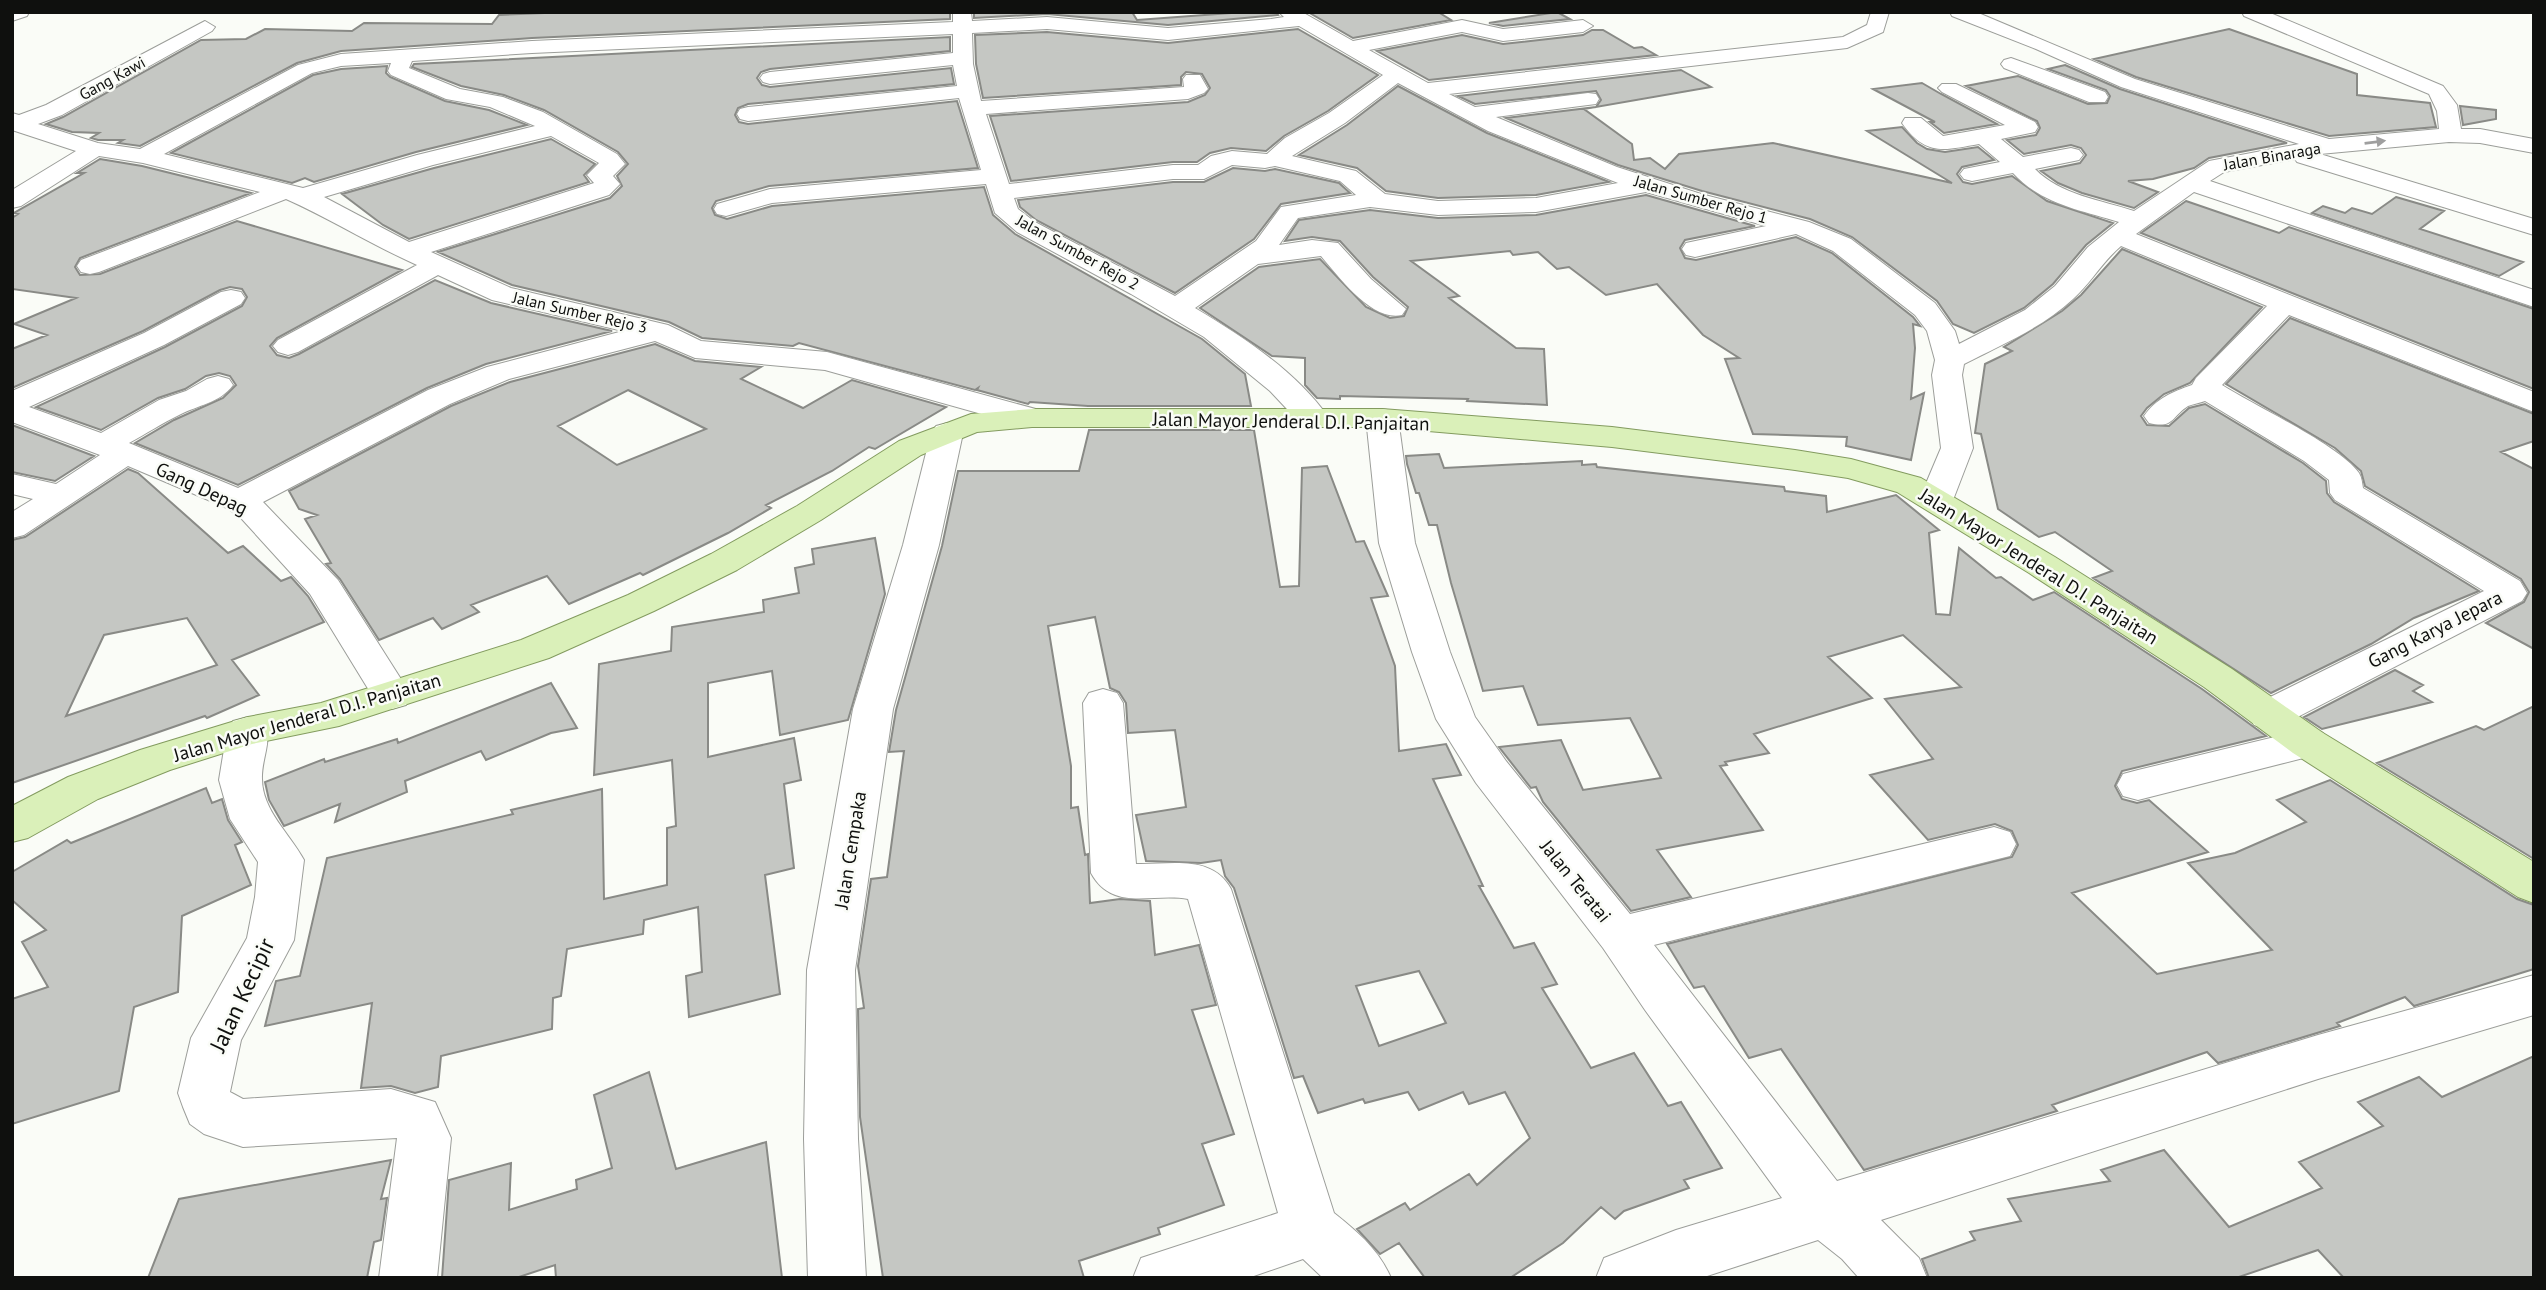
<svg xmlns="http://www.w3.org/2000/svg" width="2546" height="1290" font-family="'PT Sans',sans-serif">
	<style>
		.building { fill: #c5c7c3; stroke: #898a86; stroke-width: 2; fill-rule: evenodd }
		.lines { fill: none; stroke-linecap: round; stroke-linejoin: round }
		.minor-casing { stroke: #9c9e9a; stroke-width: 2 }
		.major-casing { stroke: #839b5f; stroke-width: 2 }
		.minor { fill: #fff; fill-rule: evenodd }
		.major { fill: #daf0b9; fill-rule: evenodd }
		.oneway { fill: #9f9f9f }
		.labels { text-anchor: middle; stroke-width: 5; stroke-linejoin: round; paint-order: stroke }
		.far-street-label { font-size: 16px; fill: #0f100e; stroke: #fafcf7 }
		.street-label { font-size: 19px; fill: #0f100e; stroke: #fafcf7 }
		.near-street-label { font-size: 23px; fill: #0f100e; stroke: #fafcf7 }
	</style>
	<rect width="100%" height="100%" fill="#fafcf7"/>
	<path class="building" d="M569 12H950V19L532 38 341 51 297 63 140 146 118 143 123 140H98L91 138 99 133 72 132 46 124 63 117 201 40 246 39 265 29 352 31 364 23 492 24 499 15Z
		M974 12H1132L1137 20 1245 12H1276L1278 15 1168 25 1047 14 974 18Z
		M1308 12H1438L1451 20 1353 38Z
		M1557 12 1570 19 1503 26 1489 23Z
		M1298 29 1378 75 1328 111 1284 136 1266 151 1231 148 1210 153 1197 162H1173L1011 181 990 116 1188 102 1205 95 1210 88 1202 74 1186 72 1181 77V85L983 98 976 64 975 35 1047 32 1168 43Z
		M2229 29 2357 74V95L2430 103 2436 127 2329 136 2136 77 2094 59Z
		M1592 30H1603L1634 48 1642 47 1656 55 1429 80 1377 51 1462 35 1503 44 1583 35Z
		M950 37V51L770 69 761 72 757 78 762 85 770 87 951 68 954 84 748 104 738 108 735 115 739 122 748 124 957 101 978 168 769 186 716 201 712 208 715 215 727 219 772 206 984 187 993 215 1015 234 1202 339 1245 374 1251 406H1088L1030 402 1028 404 977 390 978 388 975 390 799 343 793 346 702 338 669 322 512 285 438 252 610 198 622 186 617 176 628 164 618 152 544 110 504 95 461 86 412 67 414 64Z
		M2065 65 2120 89 2287 143 2209 158 2194 168 2153 179 2128 181 2158 192 2134 208 2082 193 2058 183 2041 171 2080 163 2086 155 2081 148 2071 145 2024 154 2007 140 2036 135 2040 128 2037 121 1966 86 2018 76 2088 104 2107 103 2110 96 2106 90 2048 69Z
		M387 66 386 73 390 77 445 101 489 110 527 125 416 152 314 182 305 178 292 183 171 153 313 75 341 69Z
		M1681 70 1711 87 1584 109 1632 144 1634 160 1650 158 1665 169 1679 154 1773 143 1952 183 1867 131 1902 127 1917 143 1927 149 1945 152 1978 147 1994 160 1962 167 1957 174 1963 182 1972 184 2012 176 2047 201 2113 223 2086 245 2053 284 2024 308 1974 333 1953 324 1937 301 1852 237 1810 219 1702 191 1618 165 1506 118 1596 107 1601 100 1596 91 1475 104 1458 96Z
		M1922 83 1941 94 1997 124 1944 133 1930 122H1935L1873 89Z
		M1398 86 1487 133 1609 182 1536 195 1438 198 1386 191 1357 168 1299 155 1347 125Z
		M2460 106 2496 110V119L2463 125Z
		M551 139 595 164 584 175 589 182 409 239 383 225 342 194 434 168Z
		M100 159 142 166 251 193 80 258 75 267 80 275 100 274 237 221 402 270 277 338 270 346 277 355 289 358 299 354 435 280 491 303 612 331 486 364 427 388 238 485 135 443 174 420 223 398 236 385 230 376 219 373 206 376 185 389 158 398 101 430 36 407 165 347 242 306 247 297 242 289 230 287 220 290 143 331 12 388V349L47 335 14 324 76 298 12 289V218L18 214 14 213 84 173H77Z
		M1233 168 1265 171 1275 169 1339 183 1350 193 1281 204 1254 239 1175 293 1036 220 1020 207 1018 200 1173 182H1204Z
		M1646 195 1755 226 1685 240 1680 248 1685 258 1696 260 1796 237 1832 253 1913 317 1920 326 1913 324 1915 348 1911 399 1924 393 1911 460 1846 446 1847 437 1753 434 1725 359 1739 358 1703 335 1657 284 1606 295 1569 267 1557 269 1538 252 1513 255 1510 251 1411 261 1459 296 1449 298 1516 348 1544 349 1547 405 1467 401 1468 399 1340 396V399L1317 398 1305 385V358L1272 356 1200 308 1259 267 1320 259 1366 307 1390 318 1404 316 1408 307 1373 277 1340 241 1312 237 1285 241 1299 220 1370 210 1438 218 1536 215Z
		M2396 197 2444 211 2420 229 2523 262 2499 276 2312 213 2323 206 2345 213 2352 208 2372 214Z
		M2186 201 2279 233 2289 227 2534 309V389L2141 233Z
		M2122 249 2262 307 2190 383 2164 394 2147 408 2141 416 2147 425 2169 426 2189 408 2205 404 2303 463 2326 481 2327 493 2334 502 2479 591 2414 618 2371 644 2271 693 2093 578 2112 571 2055 532 2039 537 1998 509 1981 434 1975 433 1985 364 2012 351 2004 347 2062 311 2081 295Z
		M2290 318 2534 414V441L2501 452 2534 469V649L2486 623 2524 602 2529 592 2521 579 2365 486 2361 471 2335 448 2226 384Z
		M655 344 695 361 761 367 741 379 803 408 852 380 946 407 875 449 869 447 832 471 766 505 771 508 728 533 643 575 640 573 569 604 547 576 471 605 479 612 442 629 433 618 379 640 340 579 326 564 331 563 305 519 317 515 299 509 289 491 451 406 510 382ZM628 390 706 429 617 465 558 426Z
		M12 425 94 456 55 481 12 472Z
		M1089 430H1254L1280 587 1299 586 1302 468 1327 466 1356 542 1364 541 1388 596 1371 598 1395 666 1399 751 1446 744 1461 775 1433 779 1483 886H1479L1514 948 1534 943 1557 984 1542 988 1591 1068 1634 1053 1668 1106 1681 1102 1722 1168 1684 1180 1689 1188 1624 1211 1615 1219 1601 1207 1563 1243 1510 1278H1425L1399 1243 1380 1254 1357 1229 1405 1203 1410 1210 1469 1174 1477 1185 1530 1138 1505 1092 1469 1104 1463 1092 1419 1110 1408 1092 1365 1103 1363 1099 1318 1113 1303 1076 1294 1078 1234 888 1225 876 1221 860 1201 863 1146 861 1136 815 1186 807 1175 730 1128 733 1126 703 1119 692 1110 688 1095 617 1048 626 1071 766V808L1078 807 1085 855 1088 854 1090 903 1120 899 1150 901 1155 955 1199 945 1216 1005 1192 1010 1234 1134 1202 1144 1224 1205 1158 1228 1160 1234 1079 1261 1084 1278H883L860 1117 858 1009 864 1008 858 966 871 879 887 877 904 751 889 752 896 710 942 546 958 471H1079ZM1419 971 1446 1023 1379 1046 1356 986Z
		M1439 454 1444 468 1582 461V465L1596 464 1597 467 1784 487 1785 491 1826 496 1827 512 1896 495 1939 530 1929 533 1936 614 1950 615 1959 548 1996 578 2001 577 2033 600 2054 592 2202 689 2266 736 2122 771 2115 786 2122 799 2137 803 2149 800 2208 852 2072 893 2157 974 2272 950 2188 863 2235 853 2306 822 2277 800 2330 780 2517 899 2534 905V969L2414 1006 2405 997 2337 1023 2340 1026 2218 1063 2207 1052 2052 1105 2057 1111 1864 1170 1781 1049 1749 1058 1704 986 1694 988 1667 944 2012 857 2018 845 2012 831 1995 824 1928 840 1870 775 1933 759 1885 699 1961 687 1903 635 1828 657 1872 698 1754 734 1769 753 1725 762 1727 765 1720 766 1763 830 1657 850 1691 897 1631 911 1543 802 1536 787 1531 788 1499 747 1561 740 1583 790 1661 778 1630 718 1538 725 1523 686 1483 691 1451 583 1437 525H1429L1419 493H1416L1407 464 1406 456Z
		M128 469 138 473 228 553 243 546 281 581 291 577 308 596 324 622 232 660 259 695 207 718 205 716 12 783V540L25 537ZM187 618 217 665 66 716 104 635Z
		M875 538 885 594 848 720 780 735 772 671 708 683V757L794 738 801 780 784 784 794 868 765 875 780 994 689 1017 686 976 702 972 698 907 644 920 643 934 567 949 561 996 553 998 552 1029 441 1056 438 1087 415 1093 391 1086 361 1088 372 1003 265 1026 276 981 300 976 327 858 513 814 511 810 602 789 604 899 667 885V828L676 826 672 760 594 775 599 664 671 651 672 627 764 612 763 600 799 593 795 568 814 564 812 549Z
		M2395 670 2423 685 2413 691 2432 702 2322 729 2304 717Z
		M551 683 577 728 551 733 486 760 481 751 405 781 407 792 335 822 340 804 284 826 269 800 265 782 324 759 325 762 397 739 398 743Z
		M2534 706V859L2377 763 2476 726 2484 730Z
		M206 788 212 803 222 799 228 820 242 842 235 845 251 885 182 916 178 992 134 1007 119 1091 12 1124V999L48 987 22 942 46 930 12 900V872L67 840 71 843Z
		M2534 1056V1278H2344L2318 1250 2236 1278H1929L1922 1259 1975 1240 1970 1232 2021 1221 2008 1199 2110 1181 2101 1170 2164 1150 2229 1227 2322 1188 2299 1162 2383 1126 2358 1102 2419 1077 2442 1097Z
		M649 1072 676 1169 766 1142 782 1278H556L555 1265 516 1278H442L449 1180 511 1163 509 1210 577 1189 576 1180 612 1168 594 1095Z
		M391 1160 381 1199 387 1198 381 1240 374 1242 367 1278H148L179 1199Z"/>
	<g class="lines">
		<defs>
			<path id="minor" d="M12 12H29L27 16 12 21Z
				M953 12H971L972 21 1047 17 1168 28 1271 19 1284 17 1279 12H1302L1353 41 1462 20 1503 29 1583 20 1593 26 1583 32 1503 41 1462 32 1369 50 1428 83 1843 37 1867 25 1871 12H1889L1883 32 1847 48 1449 94 1475 107 1588 93 1596 94 1599 99 1596 104 1588 105 1496 117 1617 167 1701 194 1809 222 1851 239 1935 303 1955 331 1959 344 2025 310 2055 286 2088 247 2119 222C2080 210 2041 204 2013 173L1972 181 1964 179 1960 174 1964 169 2000 162 1979 144C1944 150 1926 157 1902 123L1905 118H1921L1943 136 2005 125 1942 92 1938 88 1942 84H1956L2035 122 2038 127 2035 132 2001 139 2023 157 2071 148 2079 150 2083 155 2079 160 2035 169C2060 195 2101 200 2134 211L2209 161 2299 144 2121 87 2036 49 1952 16 1950 12H1976L2135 79 2329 139 2439 129 2437 111 2429 94 2244 16 2242 12H2268L2443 86 2457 105 2461 129H2480L2534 139V153L2480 143 2449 142 2320 154 2534 219V235L2297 162 2295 159 2224 172 2210 181 2534 290V307L2194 192 2136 234 2534 392V412L2289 315 2222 385C2255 406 2339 445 2359 473 2362 478 2362 483 2363 488L2520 581 2527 593 2522 601 2282 725 2268 729 2254 725 2248 715 2254 705 2484 591 2335 500 2330 493 2329 480 2304 461 2205 401C2200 403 2193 404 2188 406 2171 417 2174 429 2149 423L2144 416C2157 398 2172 392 2192 385L2196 378 2267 306 2121 246C2102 262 2091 283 2073 299 2042 328 2001 345 1964 364L1962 375 1973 448 1953 500 1948 507 1936 510 1924 507 1919 500 1941 448 1932 375 1935 360 1927 331 1915 315 1833 251 1796 234 1695 257 1686 255 1682 249 1686 243 1766 226 1646 192 1536 212 1438 215 1370 207 1298 218 1279 245 1312 240 1338 243 1371 279 1406 309 1402 315C1372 322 1339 277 1321 256L1258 264 1195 308C1243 337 1296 371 1328 417L1323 424 1312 426 1301 424 1270 391 1204 337 1131 294 1017 232 995 213 986 184 772 203 726 216 717 214 714 209 717 204 770 189 981 170 959 98 748 121 740 119 737 114 740 109 748 107 957 86 953 65 770 84 763 82 760 78 763 74 770 72 953 53V34L532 53 412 61 409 68 460 89 503 97 543 112 617 154 625 164 613 176 620 184 609 195 431 252 511 288 668 325 701 341 827 352 1043 411 1048 418 1043 425 1032 427 1021 425 825 370 695 358 655 341 509 379 450 404 263 502 338 580 406 687 412 696 406 705 392 709 378 705 310 594 240 517 227 508 128 466 24 535 12 538V512L33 499 12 494V474L56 484 100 455 12 422V391L144 333 221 292 231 290 241 292 245 298 241 304 164 345 29 407 101 433 159 400 186 391 207 379 218 376 229 379 233 385C220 403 198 405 179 415 162 423 146 434 129 443L238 488 428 390 487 367 623 331 492 300 438 275 298 352 288 355 278 352 273 346 278 340 417 265C372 245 331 219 286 199L99 272 90 274 81 272 77 266 81 260 260 192 143 163 99 156 21 206 12 208V190L76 151 12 130V113L19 115 46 105 205 21 215 27 212 31 62 115 38 124 98 143 140 149 298 65 341 54 532 41 953 22ZM1299 26 1383 75 1329 113 1285 138 1267 154 1232 151 1211 156 1198 165H1173L1009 184 986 114 1188 99 1204 93 1208 89 1200 75H1186L1183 79 1184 87 981 101 973 64 972 33 1047 29 1168 40ZM391 63 388 71 391 75 446 99 490 107 535 126 417 155 303 188 164 154 312 73 341 66ZM1398 83 1488 131 1618 183 1536 198 1438 201 1385 194 1356 171 1292 156 1345 123ZM551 136 599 163 587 175 594 183 409 242 324 197 433 165ZM1232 165 1265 168 1275 166 1340 181 1356 195 1281 207 1256 241 1175 296 1035 222 1018 209 1014 198 1173 179H1204Z
				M2011 58 2105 92 2108 97 2105 102H2089L2004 68 2001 64 2004 60Z
				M1382 409 1393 411 1398 418 1415 543 1450 652 1475 717 1506 761 1630 914 1994 827 2010 832 2016 844 2010 856 1654 945 1837 1181 2318 1035 2534 975V1015L2318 1079 1881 1220 1919 1258 1927 1278H1859L1842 1259 1818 1240 1701 1278H1596L1604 1258 1676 1230 1782 1198 1645 1010 1603 948 1476 783 1436 719 1412 652 1379 543 1366 418 1371 411Z
				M947 423 958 426 963 433 939 545 893 709 855 970 858 1139 866 1278H808L804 1139 807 970 853 709 903 545 931 433 936 426Z
				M1103 689 1117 693 1123 703 1136 864C1170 865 1212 854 1231 889L1334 1213C1358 1232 1379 1250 1391 1278H1323L1303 1259 1248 1278H1133L1141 1258 1278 1213 1188 899C1153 892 1113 913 1091 873L1083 703 1089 693Z
				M248 717 263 721C274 740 261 758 262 779 262 810 290 834 304 860L294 940 241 1040 230 1092 243 1099 391 1089 435 1102 451 1138 437 1278H379L397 1138 243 1147 204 1134 190 1124 183 1107 178 1093 191 1038 247 938 255 897 258 862 230 819 219 780 227 731 233 721Z
				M2308 729 2323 733 2329 743 2323 753 2138 800 2123 796 2117 785 2123 774 2138 770Z"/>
			<path id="major" d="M1032 409H1382L1612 427 1795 450 1851 459 1921 478 2055 557 2232 669 2323 733 2534 862V903L2518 897 2293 753 2204 687 2029 573 1897 492 1848 478 1795 470 1612 447 1382 427H1032L977 432 921 455 821 520 737 570 654 611 549 658 339 726 252 744 170 770 98 799 28 838 12 842V806L68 777 140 750 248 717 321 703 521 640 628 595 711 554 797 506 899 441 971 414Z"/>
		</defs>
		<use href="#minor" class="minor-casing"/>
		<use href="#major" class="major-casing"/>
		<use href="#minor" class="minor"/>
		<use href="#major" class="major"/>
	</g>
	<defs><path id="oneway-solid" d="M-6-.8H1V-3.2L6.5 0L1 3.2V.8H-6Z" transform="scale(1.75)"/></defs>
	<use class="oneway" href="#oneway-solid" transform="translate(2375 142) rotate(-7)"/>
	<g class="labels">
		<g class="far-street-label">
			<text transform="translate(112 78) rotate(-29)" y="6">Gang Kawi</text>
			<text transform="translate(2272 156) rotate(-10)" y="6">Jalan Binaraga</text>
			<text transform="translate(1701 199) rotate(16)" y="6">Jalan Sumber Rejo 1</text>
			<text transform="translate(1078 252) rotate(29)" y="6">Jalan Sumber Rejo 2</text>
			<text transform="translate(580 312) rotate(13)" y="6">Jalan Sumber Rejo 3</text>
		</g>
		<g class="street-label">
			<text transform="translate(1291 421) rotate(1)" y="7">Jalan Mayor Jenderal D.I. Panjaitan</text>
			<text transform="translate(202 488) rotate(25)" y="7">Gang Depag</text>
			<text transform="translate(2039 566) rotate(32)" y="7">Jalan Mayor Jenderal D.I. Panjaitan</text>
			<text transform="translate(2435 629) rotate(-27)" y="7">Gang Karya Jepara</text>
			<text transform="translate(307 717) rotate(-16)" y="7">Jalan Mayor Jenderal D.I. Panjaitan</text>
			<text transform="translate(850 850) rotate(-81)" y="7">Jalan Cempaka</text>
			<text transform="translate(1576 881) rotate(51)" y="7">Jalan Teratai</text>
		</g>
		<g class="near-street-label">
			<text transform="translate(242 995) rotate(-65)" y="8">Jalan Kecipir</text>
		</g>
	</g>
	<rect width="2546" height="1290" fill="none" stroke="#0f100e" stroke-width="28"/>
</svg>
